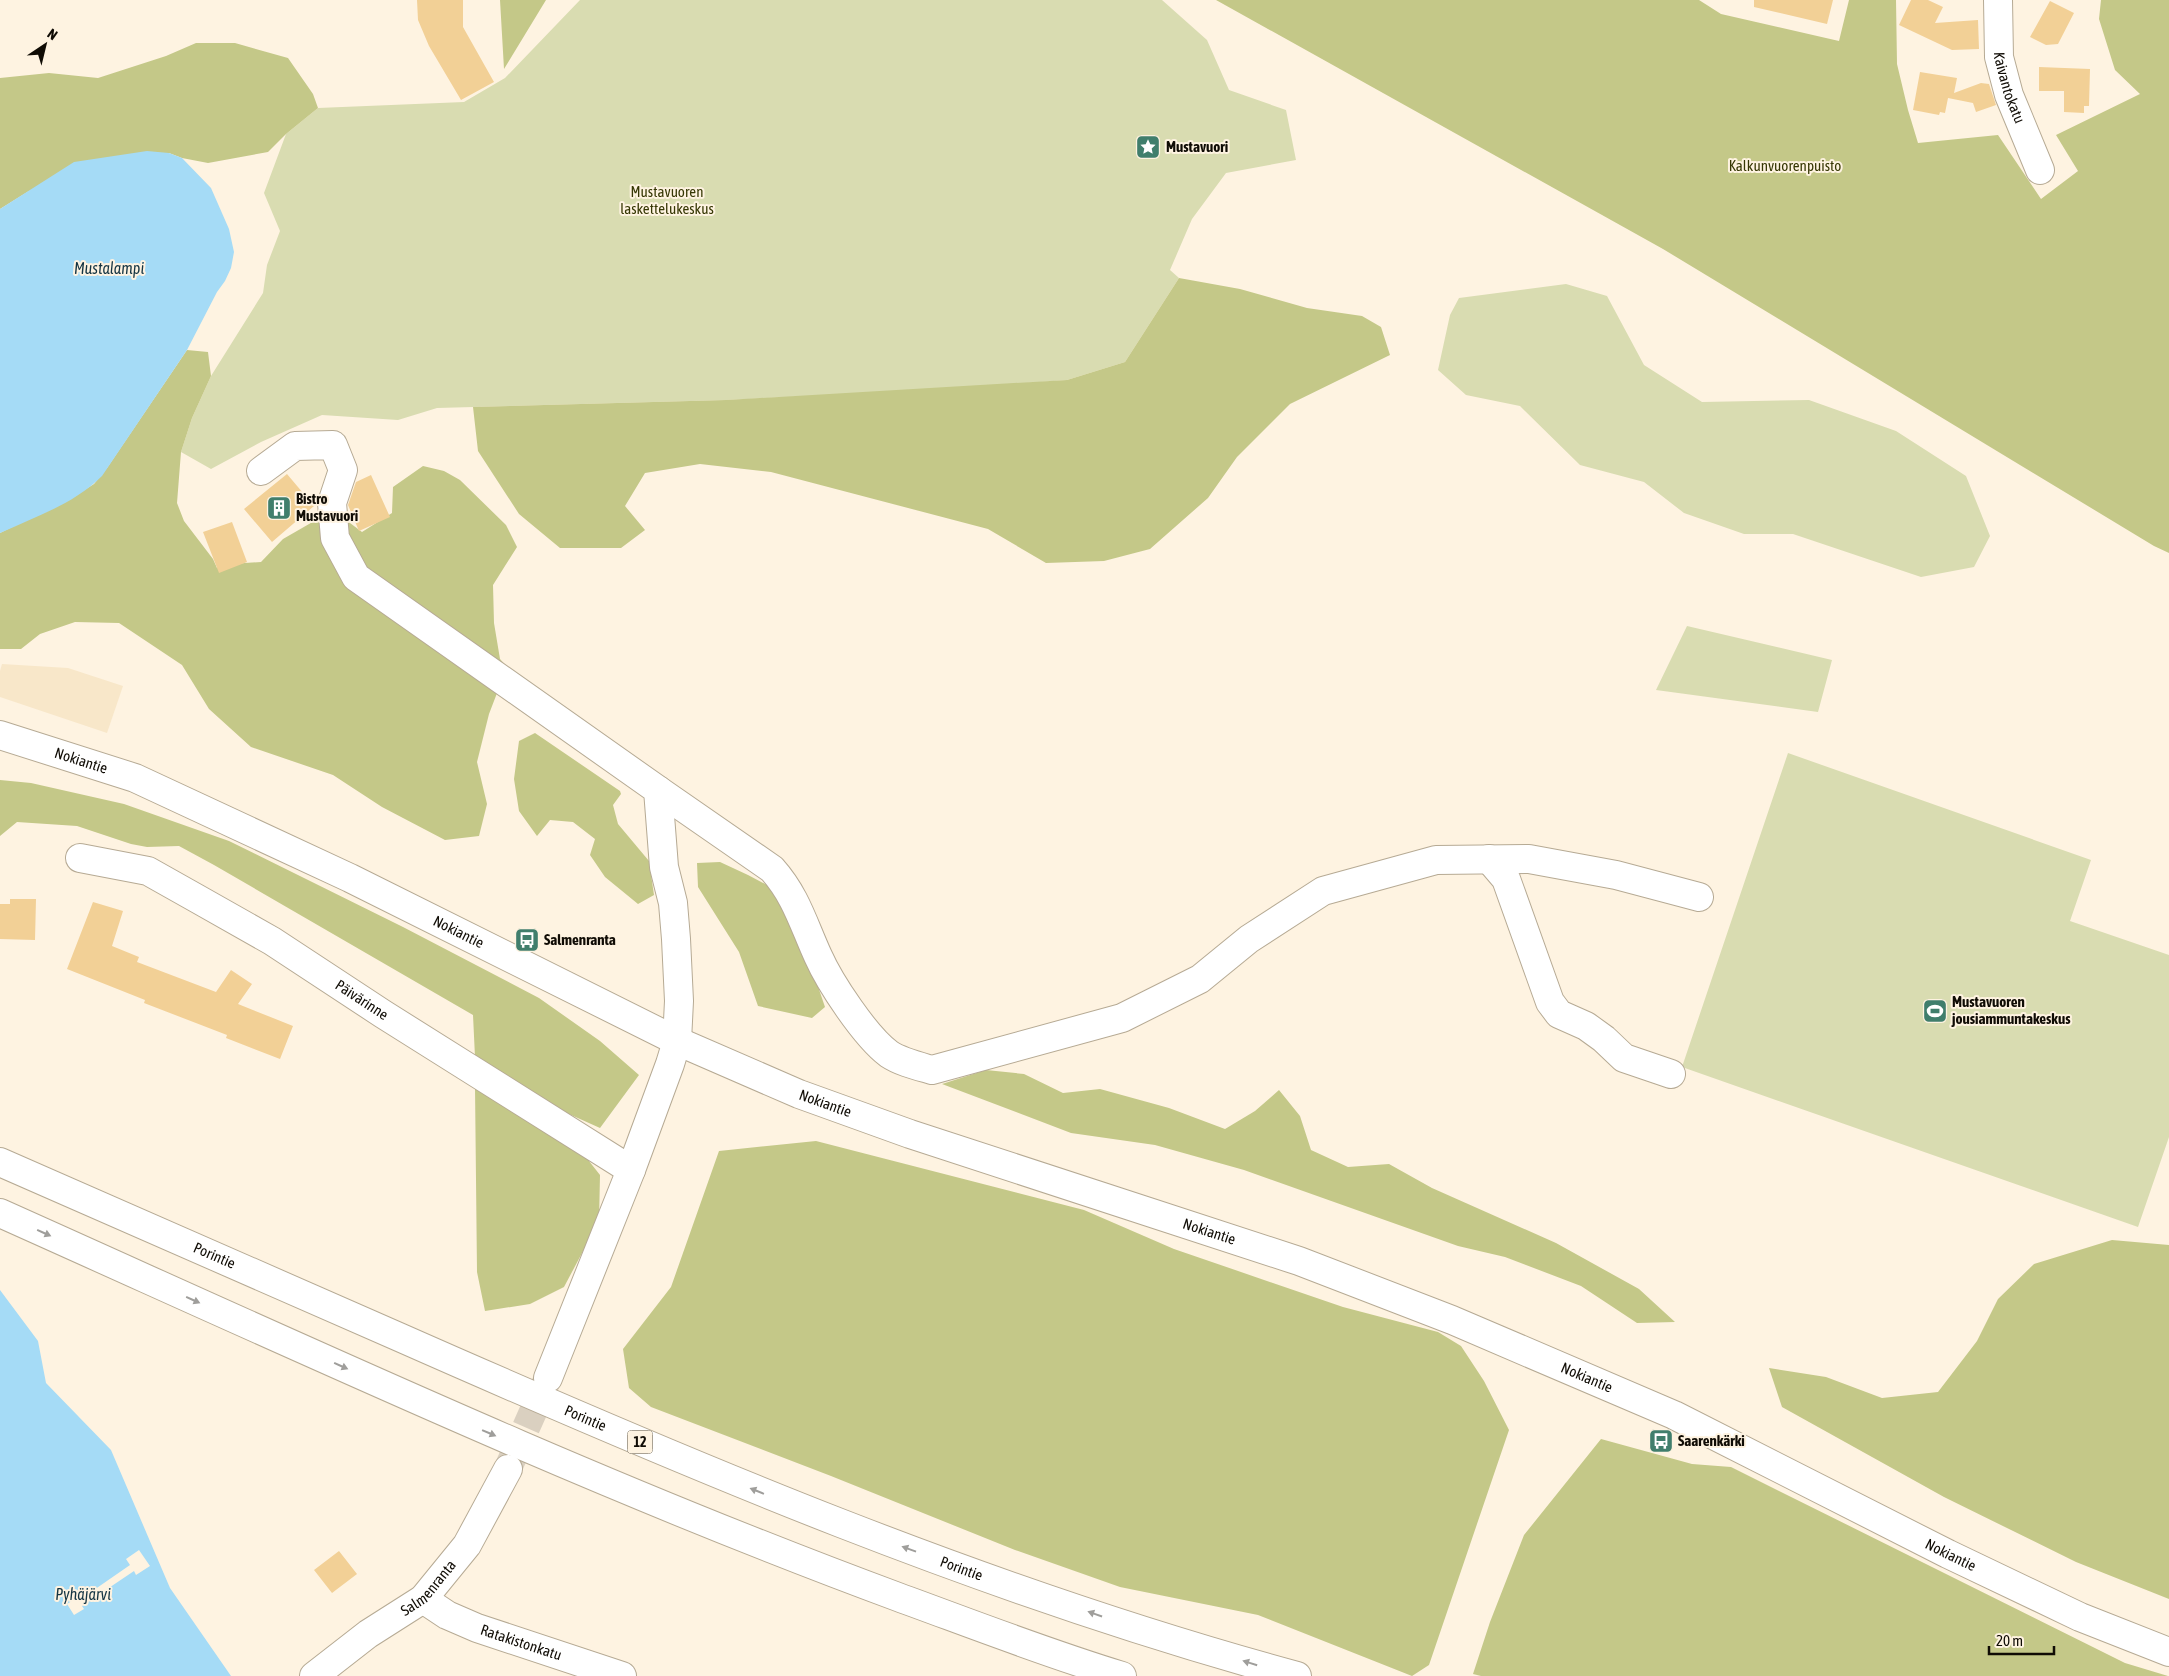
<svg xmlns="http://www.w3.org/2000/svg" width="2169" height="1676" font-family="'Asap Condensed',sans-serif">
	<style>
		.built { fill: #f8e7c9 }
		.green { fill: #d9dcb1 }
		.forest { fill: #c4c888 }
		.water { fill: #a5dbf6 }
		.pier { fill: #fef3e1 }
		.building { fill: #f2d096 }
		.lines { fill: none; stroke-linecap: round; stroke-linejoin: round }
		.minor-tunnel { stroke: #dad0c0; stroke-width: 28; stroke-dasharray: 28 14; stroke-linecap: butt }
		.minor-casing { stroke: #b6aa94; stroke-width: 30 }
		.major-casing { stroke: #b6aa94; stroke-width: 30 }
		.highway-casing { stroke: #b6aa94; stroke-width: 30 }
		.minor { stroke: #fff; stroke-width: 28 }
		.major { stroke: #fff; stroke-width: 28 }
		.highway { stroke: #fff; stroke-width: 28 }
		.oneway { fill: #9f9e9b }
		.labels { text-anchor: middle; stroke-width: 4; stroke-linejoin: round; paint-order: stroke }
		.shield { fill: #fef3e1; stroke: #575147; stroke-width: 1 }
		.shield-label { font-size: 14px; font-weight: bold; fill: #100c05 }
		.street-label { font-size: 15px; fill: #100c05; stroke: #fef3e1 }
		.poi-label { font-size: 15px; font-weight: bold; fill: #100c05; stroke: #fef3e1; text-anchor: start }
		.park-label { font-size: 15px; fill: #363704; stroke: #fef3e1 }
		.water-label { font-size: 16px; font-style: italic; fill: #143443; stroke: #fef3e1 }
	</style>
	<rect width="100%" height="100%" fill="#fef3e1"/>
	<path class="built" d="M2 664 68 668 123 686 107 733 0 697V671Z"/>
	<path class="green" d="M580 0H1162L1207 40 1229 90 1286 110 1296 160 1226 173 1192 219 1170 270 1179 278 1125 362 1067 380 921 391 726 400 437 408 398 420 322 415 261 442 211 469 181 452 192 418 211 376 263 293 267 265 280 231 264 193 286 134 318 108 464 102 505 78Z
		M1566 284 1607 296 1644 365 1702 402 1809 400 1896 431 1966 476 1990 536 1974 567 1921 577 1793 534H1744L1684 513 1644 482 1580 465 1520 406 1466 395 1438 370 1450 315 1459 298Z
		M1687 626 1832 660 1818 712 1656 690Z
		M1788 753 2091 860 2070 921 2169 955V1137L2138 1227 1682 1067Z"/>
	<path class="forest" d="M500 0H546L504 69Z
		M1216 0H1699L1721 14 1839 41 1849 0H1896L1897 64 1908 110 1918 143 1998 135 2041 199 2078 171 2056 135 2140 94 2115 70 2099 19 2101 0H2169V553L2154 546 1663 249Z
		M196 43H235L288 58 313 94 318 108 286 134 268 152 208 163 182 158 169 153 29 191 0 209V78L49 73 98 78 166 56Z
		M1179 278 1240 289 1307 308 1362 316 1381 327 1390 355 1290 404 1237 457 1208 498 1150 549 1104 561 1046 563 988 529 771 472 700 464 645 473 625 506 645 530 621 548H560L519 514 478 451 473 407 726 400 1067 380 1125 362Z
		M187 350 208 352 211 376 192 418 181 452 177 503 184 521 213 559 217 568 230 564 261 562 283 539 316 520 329 526 346 520 362 532 392 513 393 487 423 466 444 471 460 480 506 525 517 547 493 585 494 623 500 659 507 667 489 714 477 762 487 804 479 836 445 840 382 807 333 775 251 747 209 709 182 665 119 623 75 622 40 634 21 649H0V533L81 492 94 484 107 468Z
		M535 733 620 791 621 794 613 805 618 824 649 861 654 895 638 904 605 877 590 855 595 839 573 822 550 820 537 836 519 811 514 779 519 741Z
		M0 780 31 783 124 804 229 841 403 927 539 998 600 1041 639 1075 600 1128 560 1110 487 1063 475 1057 473 1015 214 865 179 846 147 847 131 844 77 826 17 822 0 836Z
		M720 862 748 875 767 885 780 896 811 966 825 1007 812 1018 758 1006 739 952 698 887 697 863Z
		M986 1070 1024 1074 1063 1093 1100 1089 1169 1108 1225 1129 1255 1111 1279 1090 1300 1116 1311 1150 1348 1167 1389 1164 1432 1188 1556 1243 1639 1289 1675 1322 1637 1323 1581 1286 1505 1257 1458 1246 1244 1170 1155 1145 1071 1133 942 1084Z
		M475 1087 574 1142 600 1175 599 1221 564 1287 530 1304 485 1311 477 1272Z
		M816 1141 1084 1210 1174 1249 1343 1307 1438 1332 1461 1346 1484 1381 1509 1430 1429 1665 1412 1676 1258 1615 1120 1587 1015 1550 831 1476 651 1407 629 1388 623 1349 671 1287 719 1151Z
		M2112 1240 2169 1245V1599L2076 1562 1944 1497 1782 1407 1769 1368 1826 1377 1882 1398 1938 1392 1977 1341 1998 1299 2034 1264Z
		M1601 1439 1692 1464 1731 1467 2125 1663 2168 1676H1481L1473 1674 1490 1622 1524 1535Z"/>
	<path class="water" d="M147 151 169 153 182 158 211 188 229 229 234 252 231 268 225 281 217 292 187 350 102 476C74 504 35 517 0 533V209L74 162Z
		M0 1290 38 1341 46 1383 111 1450 170 1588 231 1676H0Z"/>
	<path class="pier" d="M139 1550 150 1566 136 1575 134 1571 82 1606 84 1609 74 1615 67 1604 75 1599 78 1601 130 1565 126 1559Z"/>
	<path class="building" d="M417 0H463V27L494 82 461 100 429 46 418 20Z
		M1754 0H1833L1827 24 1754 7Z
		M1911 0H1928L1943 7 1935 23 1978 20 1979 49 1952 50 1899 25Z
		M2050 1 2074 13 2058 44 2046 45 2030 37Z
		M2039 67 2090 69 2089 106H2084V113L2064 112V91H2039Z
		M1920 72 1957 78 1954 93 1981 83 1989 84 1996 105 1976 112 1973 103 1948 98 1945 113 1940 112 1939 115 1913 110Z
		M287 474 314 506 272 542 244 509Z
		M371 475 390 517 359 531 348 505 356 482Z
		M232 522 247 562 219 573 203 532Z
		M10 899H36L35 940 0 939V904H10Z
		M93 902 123 911 112 946 139 957 137 962 216 992 231 970 252 984 238 1004 293 1026 280 1059 226 1038 227 1035 144 1003 145 1000 67 969Z
		M339 1551 357 1574 332 1593 314 1570Z"/>
	<g class="lines">
		<path class="minor-tunnel" d="M509 1466 548 1378"/>
		<defs>
			<g id="minor">
				<path id="s1" d="M1998 0 1999 57 2009 95 2040 170"/>
				<path d="M261 471 295 446 333 445 343 470 332 503 335 538 356 577 658 790 664 867 673 903 676 939 679 1001 677 1041 670 1064 631 1170 548 1378"/>
				<path d="M658 790 772 869C796 896 803 923 818 956 830 983 865 1036 889 1054 901 1062 918 1066 932 1070L1122 1018 1200 979 1249 939 1323 891 1436 860 1529 859 1616 875 1699 897"/>
				<path id="s2" d="M80 858 148 871 196 898 272 941 383 1014 631 1170"/>
				<path d="M1489 859 1506 879 1550 1002 1559 1014 1586 1026 1604 1039 1624 1058 1671 1074"/>
				<path id="s3" d="M423 1599 447 1615 477 1628 622 1676"/>
				<path id="s4" d="M314 1676 368 1634 423 1599 467 1545 508 1469"/>
			</g>
			<g id="major">
				<path id="s5" d="M0 735 135 778 350 878 677 1041 799 1094 910 1134 1299 1261 1452 1320 1674 1415 1948 1554 2080 1617 2169 1652"/>
			</g>
			<g id="highway">
				<path id="s6" d="M0 1162C133 1220 266 1278 399 1337 691 1466 987 1592 1297 1676"/>
				<path d="M0 1213C297 1346 592 1484 898 1597 972 1624 1046 1653 1122 1676"/>
			</g>
		</defs>
		<use href="#minor" class="minor-casing"/>
		<use href="#major" class="major-casing"/>
		<use href="#highway" class="highway-casing"/>
		<use href="#minor" class="minor"/>
		<use href="#major" class="major"/>
		<use href="#highway" class="highway"/>
	</g>
	<defs><path id="oneway-solid" d="M-6-.8H1V-3.2L6.5 0L1 3.2V.8H-6Z" transform="scale(1.25)"/></defs>
	<g class="oneway">
		<use href="#oneway-solid" transform="translate(44 1233) rotate(24)"/>
		<use href="#oneway-solid" transform="translate(193 1300) rotate(24)"/>
		<use href="#oneway-solid" transform="translate(341 1366) rotate(24)"/>
		<use href="#oneway-solid" transform="translate(489 1433) rotate(23)"/>
		<use href="#oneway-solid" transform="translate(757 1491) rotate(-158)"/>
		<use href="#oneway-solid" transform="translate(909 1549) rotate(-160)"/>
		<use href="#oneway-solid" transform="translate(1095 1614) rotate(-161)"/>
		<use href="#oneway-solid" transform="translate(1250 1663) rotate(-163)"/>
	</g>
	<defs>
		<symbol id="sight-square" viewBox="-11 -11 22 22"><rect x="-9" y="-9" width="18" height="18" rx="4" fill="#407e6c" stroke="#fef3e1"/><path d="M0-6L1.8-2.2L6-1.7L2.9 1.2L3.7 5.4L0 3.3L-3.7 5.4L-2.9 1.2L-6-1.7L-1.8-2.2Z" fill="#fff"/></symbol>
		<symbol id="building-square" viewBox="-11 -11 22 22"><rect x="-9" y="-9" width="18" height="18" rx="4" fill="#407e6c" stroke="#fef3e1"/><path d="M-4-6H4V6H1V3H-1V6H-4ZM-2.5-4.3h1.7v1.8h-1.7ZM.8-4.3h1.7v1.8H.8ZM-2.5-1h1.7V.8h-1.7ZM.8-1h1.7V.8H.8Z" fill="#fff"/></symbol>
		<symbol id="bus-square" viewBox="-11 -11 22 22"><rect x="-9" y="-9" width="18" height="18" rx="4" fill="#407e6c" stroke="#fef3e1"/><path d="M-5-6H5V4H4V6H2V4H-2V6H-4V4H-5ZM-3.5-4V0h7V-4ZM-3.5 1.2v1.5H-2V1.2ZM2 1.2v1.5H3.5V1.2Z" fill="#fff"/></symbol>
		<symbol id="stadium-square" viewBox="-11 -11 22 22"><rect x="-9" y="-9" width="18" height="18" rx="4" fill="#407e6c" stroke="#fef3e1"/><path d="M0-5a6.5 5 0 1 0 0 10a6.5 5 0 1 0 0-10ZM-3.5-1.8h7v3.6h-7Z" fill="#fff"/></symbol>
	</defs>
	<g fill-rule="evenodd">
		<use href="#sight-square" x="1134" y="133" width="28" height="28"/>
		<use href="#building-square" x="265" y="494" width="28" height="28"/>
		<use href="#bus-square" x="513" y="926" width="28" height="28"/>
		<use href="#stadium-square" x="1921" y="997" width="28" height="28"/>
		<use href="#bus-square" x="1647" y="1427" width="28" height="28"/>
	</g>
	<g class="labels">
		<rect class="shield" x="627.5" y="1430.5" width="25" height="23" rx="4"/>
		<g class="shield-label">
			<text x="640" y="1447">12</text>
		</g>
		<g class="street-label">
			<text dy="5" stroke="none"><textPath href="#s1" startOffset="89">Kaivantokatu</textPath></text>
			<text dy="5" stroke="none"><textPath href="#s5" startOffset="85">Nokiantie</textPath></text>
			<text dy="5" stroke="none"><textPath href="#s5" startOffset="500">Nokiantie</textPath></text>
			<text dy="5" stroke="none"><textPath href="#s2" startOffset="319">Päivärinne</textPath></text>
			<text dy="5" stroke="none"><textPath href="#s5" startOffset="905">Nokiantie</textPath></text>
			<text dy="5" stroke="none"><textPath href="#s5" startOffset="1310">Nokiantie</textPath></text>
			<text dy="5" stroke="none"><textPath href="#s6" startOffset="234">Porintie</textPath></text>
			<text dy="5" stroke="none"><textPath href="#s5" startOffset="1715">Nokiantie</textPath></text>
			<text dy="5" stroke="none"><textPath href="#s6" startOffset="639">Porintie</textPath></text>
			<text dy="5" stroke="none"><textPath href="#s5" startOffset="2120">Nokiantie</textPath></text>
			<text dy="5" stroke="none"><textPath href="#s6" startOffset="1044">Porintie</textPath></text>
			<text dy="5" stroke="none"><textPath href="#s4" startOffset="145">Salmenranta</textPath></text>
			<text dy="5" stroke="none"><textPath href="#s3" startOffset="108">Ratakistonkatu</textPath></text>
		</g>
		<g class="poi-label">
			<text x="1166" y="152">Mustavuori</text>
			<text x="296" y="504">Bistro<tspan x="296" dy="17">Mustavuori</tspan></text>
			<text x="544" y="945">Salmenranta</text>
			<text x="1952" y="1007">Mustavuoren<tspan x="1952" dy="17">jousiammuntakeskus</tspan></text>
			<text x="1678" y="1446">Saarenkärki</text>
		</g>
		<g class="park-label">
			<text x="1785" y="171">Kalkunvuorenpuisto</text>
			<text x="667" y="197">Mustavuoren<tspan x="667" dy="17">laskettelukeskus</tspan></text>
		</g>
		<g class="water-label">
			<text x="109" y="274">Mustalampi</text>
			<text x="83" y="1600">Pyhäjärvi</text>
		</g>
	</g>
	<g transform="translate(45 45) rotate(35)" stroke="#fef3e1" stroke-width="4" paint-order="stroke">
	<path d="M0-4L9 19L0 12L-9 19Z" fill="#100c05"/>
	<text y="-8" font-size="14" font-weight="bold" text-anchor="middle" fill="#100c05">N</text>
	</g>
	<path d="M1989 1646v8h65v-8" fill="none" stroke="#100c05" stroke-width="2.5"/>
	<text x="1996" y="1646" font-size="15" fill="#100c05" stroke="#fef3e1" stroke-width="4" paint-order="stroke">20 m</text>
</svg>
